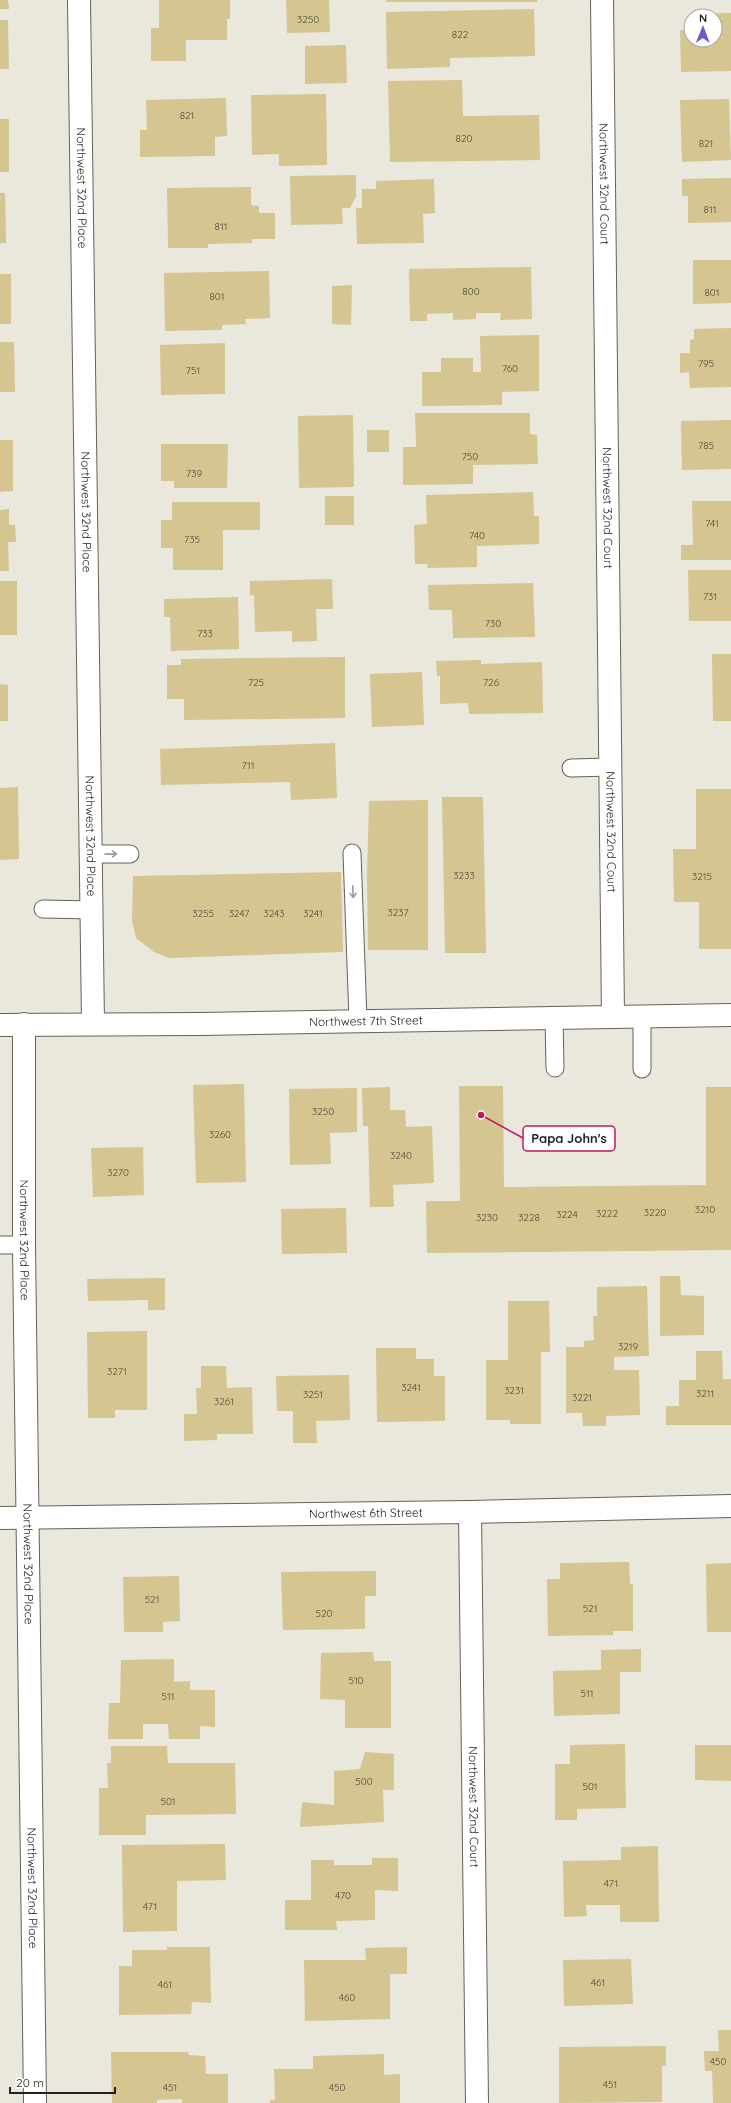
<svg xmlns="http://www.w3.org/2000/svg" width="731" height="2103" font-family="Quicksand,sans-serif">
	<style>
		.building { fill: #d4c591 }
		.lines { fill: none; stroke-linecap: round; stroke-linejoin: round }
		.service-casing { stroke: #656259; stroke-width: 19 }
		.minor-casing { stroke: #656259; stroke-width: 24 }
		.secondary-casing { stroke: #656259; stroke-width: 24 }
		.service { stroke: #fff; stroke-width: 17 }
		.minor { stroke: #fff; stroke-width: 22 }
		.secondary { stroke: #fff; stroke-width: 22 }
		.oneway { stroke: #9c9b99 }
		.labels { text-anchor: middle; stroke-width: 3; stroke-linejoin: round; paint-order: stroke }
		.number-label { font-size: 10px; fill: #4e4a39 }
		.street-label { font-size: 12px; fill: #22211c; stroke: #fff }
		.leader { fill: none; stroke: #c2185b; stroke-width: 1.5 }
		.callout-dot { fill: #c2185b; stroke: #fff; stroke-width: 1.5 }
		.callout { fill: #fff; stroke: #c2185b; stroke-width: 1.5 }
		.callout-label { font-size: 13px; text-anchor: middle; font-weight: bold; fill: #22211c }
	</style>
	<rect width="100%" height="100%" fill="#eae7dc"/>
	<path class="building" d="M0 0H8L9 9H0Z
		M159 0H230V19H227V40H186V61H151V28H159Z
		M286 0H329L330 32 287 33Z
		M386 0H537V2H386Z
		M534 9 535 56 450 58V67L387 69 386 12Z
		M731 13V71L681 72 680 30H691V40H715V16H691V14Z
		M0 20H8L9 69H0Z
		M346 45 347 83 305 84V46Z
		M462 80 463 116 539 115 540 160 390 162 388 81Z
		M326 94 327 165 279 166V154L252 155 251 95Z
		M226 98 227 136 215 137V156L140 157V130H147L146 100Z
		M729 99 731 160 682 162 680 100Z
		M0 119H9V172H0Z
		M356 175V197L350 208H342L343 224 291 225 290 176Z
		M731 178V222L688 223V196H682V179Z
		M434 179 435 213 423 214 424 243 357 244 356 208H362V189H376V181Z
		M251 187V205L259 206V213H275V239H252V243L208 244V248H168L167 188Z
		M0 193H5L6 243H0Z
		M693 260H731V303L693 304Z
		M531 267 532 319 500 320 501 313H476V319L453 320V313L427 314V321H410L409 269Z
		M269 271 270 318 245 319 246 324 222 325V330L165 331 164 273Z
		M0 274H11V324H0Z
		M352 285 351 325 332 324V286Z
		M731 328V387L690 388 689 372 680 373V353H690V340L694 339V329Z
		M539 335V391L502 392V405L422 406V372H441V358H473V372H481L480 336Z
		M0 342H14L15 392H0Z
		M225 343V394L161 395 160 345Z
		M415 413H530V434L537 435 538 464 473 465V484L403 485V447H416Z
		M353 415 354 487 299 488 298 416Z
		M731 420V469L682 470 681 421Z
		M367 430H389V452H367Z
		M0 440H13V491L0 492Z
		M161 444H228L227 488H174V481H161Z
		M533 492 534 516H539V544L477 546V567L427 568 428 564H415L414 525 427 524 426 495Z
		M325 496H354V525H325Z
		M692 501H731V560H681V545H693Z
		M172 502H260V530H223V570H173V548H161V520H172Z
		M9 509V525H15L16 542H8L9 571H0V510Z
		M688 570H731V621H689Z
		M332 579 333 609H316L317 641 292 642V631L255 632 254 595 250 596V581Z
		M0 581H17V635H0Z
		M533 583 535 637 453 638 452 610H429L428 585Z
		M238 597 239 649 171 651 170 617H164V599Z
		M712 654H731V721H713Z
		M345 657V718L184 720V699H167V665H181V659Z
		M481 660V664L542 662 543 713 469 714 468 703 440 704V676H437L436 661Z
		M422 672 424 725 372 727 370 674Z
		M0 684 8 685V721H0Z
		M335 743 337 798 291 800 290 782 161 785 160 749Z
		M18 787 19 859 0 860V788Z
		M696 789H731V949H699V902H674L673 849H696Z
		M442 797H483L486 953H445Z
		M428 800V950H368L367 875 369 801Z
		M341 872 343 952 169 958 154 952 136 938 132 921 133 876Z
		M244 1084 246 1182 196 1183 193 1085Z
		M459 1086H503L504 1187 706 1185V1087H731V1250L427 1253 426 1201H460Z
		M390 1087V1110H405L406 1127 432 1126 434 1183 393 1185 394 1207H370L368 1126H363L362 1088Z
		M357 1088V1132L330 1133 331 1164 290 1165 289 1089Z
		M143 1147 144 1195 93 1197 91 1148Z
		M346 1208 347 1253 282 1254 281 1209Z
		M660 1276H680L681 1295 704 1296V1335L660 1336Z
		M165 1278V1310H148V1300L88 1301 87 1279Z
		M647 1286 649 1356 614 1357V1370H639L640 1415 606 1416V1426H583L582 1413H566V1347H584V1341L594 1340 593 1316H597V1287Z
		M508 1301H549L550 1352H541V1424H510V1420H486V1360H508Z
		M147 1331V1410H115V1418H88L87 1332Z
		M376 1348H416V1359H434V1376H445V1421L377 1422Z
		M696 1351H722L723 1379H731V1425H666V1406H679V1380H696Z
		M201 1366H226L227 1388 252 1387 253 1434H217V1440L184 1441V1414H197L196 1388H201Z
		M349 1375 350 1420 316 1421 317 1443H293V1411H277L276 1376Z
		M629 1562 630 1584H633V1631H613V1635L548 1636 547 1579H560V1563Z
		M731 1563V1632H707L706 1564Z
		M376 1571V1596H365V1629L283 1630 281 1572Z
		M179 1576 180 1621 163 1622V1632H124L123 1577Z
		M641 1649V1672H620V1714L554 1716 553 1671 601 1670V1650Z
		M373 1652 374 1661H391V1728H345V1700L320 1699 321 1653Z
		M174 1659V1682L190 1681V1690H215V1727L200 1726V1739H169L168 1724H143V1739H108L109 1703H120L121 1660Z
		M625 1744 626 1808 577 1809V1820H555V1764H570V1745Z
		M695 1745H731V1781L695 1780Z
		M111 1746H167L168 1763H235L236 1814 146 1815V1835H99V1788H108L107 1763H111Z
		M365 1752 394 1754V1790H383L384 1822 300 1827 302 1802 334 1805V1771L360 1769Z
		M225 1844 226 1880 177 1881V1931L123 1932 122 1845Z
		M658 1846 659 1922H620V1905H586L587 1916 564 1917 563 1861 621 1860V1847Z
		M372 1858H398V1891L375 1890V1920L336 1921 337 1930H285V1900H311V1860H334V1865H372Z
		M167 1947H210L211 2003 192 2002 191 2014 119 2015V1966H132V1950H167Z
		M407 1947V1974H390V2019L305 2021 304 1960H366L365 1948Z
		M631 1959 633 2004 564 2006 563 1960Z
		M718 2030H731V2103H713L712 2071H705L704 2051H719Z
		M666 2046V2066H662V2102L559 2103V2047Z
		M111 2052H188L189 2055 205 2056 206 2074H228V2103H182V2099L157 2100V2103H112Z
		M384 2054V2075L400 2074V2103H270V2100H275L274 2069H313V2056Z"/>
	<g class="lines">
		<defs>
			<path id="service" d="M571 768 611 767
				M352 853 358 1020
				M92 854H130
				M43 909 93 910
				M642 1016V1069
				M554 1017 555 1068
				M0 1245H24"/>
			<g id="minor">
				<path id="s1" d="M79 0 93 1023"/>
				<path id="s2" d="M602 0 613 1017"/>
				<path id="s3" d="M24 1024V1245L35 2103"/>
				<path id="s4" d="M470 1512 477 2103"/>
				<path id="s5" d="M0 1518 470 1512 731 1506"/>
			</g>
			<g id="secondary">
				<path id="s6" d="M0 1025 201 1024 731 1015"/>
			</g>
		</defs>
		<use href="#service" class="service-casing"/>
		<use href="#minor" class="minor-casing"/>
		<use href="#secondary" class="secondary-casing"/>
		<use href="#service" class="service"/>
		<use href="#minor" class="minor"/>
		<use href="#secondary" class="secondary"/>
	</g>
	<defs><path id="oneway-shaft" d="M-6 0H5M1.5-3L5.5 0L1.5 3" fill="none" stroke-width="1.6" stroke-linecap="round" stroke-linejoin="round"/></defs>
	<g class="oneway">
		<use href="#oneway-shaft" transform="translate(111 854) rotate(-1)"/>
		<use href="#oneway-shaft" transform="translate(353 892) rotate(88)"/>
	</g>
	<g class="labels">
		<g class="number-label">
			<text x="308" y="23">3250</text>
			<text x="460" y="38">822</text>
			<text x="187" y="119">821</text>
			<text x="464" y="142">820</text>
			<text x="706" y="147">821</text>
			<text x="710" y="213">811</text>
			<text x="221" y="230">811</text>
			<text x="471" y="295">800</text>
			<text x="712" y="296">801</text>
			<text x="217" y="300">801</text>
			<text x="706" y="367">795</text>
			<text x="510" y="372">760</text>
			<text x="193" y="374">751</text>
			<text x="706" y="449">785</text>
			<text x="470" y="460">750</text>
			<text x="194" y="477">739</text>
			<text x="712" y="527">741</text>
			<text x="477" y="539">740</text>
			<text x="192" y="543">735</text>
			<text x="710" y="600">731</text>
			<text x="493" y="627">730</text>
			<text x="205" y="637">733</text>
			<text x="256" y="686">725</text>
			<text x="491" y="686">726</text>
			<text x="248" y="769">711</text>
			<text x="464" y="879">3233</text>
			<text x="702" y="880">3215</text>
			<text x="398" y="916">3237</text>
			<text x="203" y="917">3255</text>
			<text x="239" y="917">3247</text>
			<text x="274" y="917">3243</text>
			<text x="313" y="917">3241</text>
			<text x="323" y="1115">3250</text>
			<text x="220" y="1138">3260</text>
			<text x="401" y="1159">3240</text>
			<text x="118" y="1176">3270</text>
			<text x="705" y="1213">3210</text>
			<text x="655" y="1216">3220</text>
			<text x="607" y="1217">3222</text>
			<text x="567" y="1218">3224</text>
			<text x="487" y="1221">3230</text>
			<text x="529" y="1221">3228</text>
			<text x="628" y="1350">3219</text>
			<text x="117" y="1375">3271</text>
			<text x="411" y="1391">3241</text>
			<text x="514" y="1394">3231</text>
			<text x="705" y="1397">3211</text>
			<text x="313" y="1398">3251</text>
			<text x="582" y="1401">3221</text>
			<text x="224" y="1405">3261</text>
			<text x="152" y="1603">521</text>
			<text x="590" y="1612">521</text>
			<text x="324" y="1617">520</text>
			<text x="356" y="1684">510</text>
			<text x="587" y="1697">511</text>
			<text x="168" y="1700">511</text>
			<text x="364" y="1785">500</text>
			<text x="590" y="1790">501</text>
			<text x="168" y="1805">501</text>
			<text x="611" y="1887">471</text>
			<text x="343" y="1899">470</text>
			<text x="150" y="1910">471</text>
			<text x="598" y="1986">461</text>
			<text x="165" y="1988">461</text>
			<text x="347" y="2001">460</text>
			<text x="718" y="2065">450</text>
			<text x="610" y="2088">451</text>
			<text x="170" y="2091">451</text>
			<text x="337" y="2091">450</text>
		</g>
		<g class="street-label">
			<text dy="4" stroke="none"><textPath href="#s2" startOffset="184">Northwest 32nd Court</textPath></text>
			<text dy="4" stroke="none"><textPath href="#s1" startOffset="188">Northwest 32nd Place</textPath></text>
			<text dy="4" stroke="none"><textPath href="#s2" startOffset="508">Northwest 32nd Court</textPath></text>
			<text dy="4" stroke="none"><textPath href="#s1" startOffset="512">Northwest 32nd Place</textPath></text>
			<text dy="4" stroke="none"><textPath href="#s2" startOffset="832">Northwest 32nd Court</textPath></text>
			<text dy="4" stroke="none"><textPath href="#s1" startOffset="836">Northwest 32nd Place</textPath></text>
			<text dy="4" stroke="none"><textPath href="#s6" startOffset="366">Northwest 7th Street</textPath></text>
			<text dy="4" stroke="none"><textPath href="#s3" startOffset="216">Northwest 32nd Place</textPath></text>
			<text dy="4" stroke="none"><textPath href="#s5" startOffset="366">Northwest 6th Street</textPath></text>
			<text dy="4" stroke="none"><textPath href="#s3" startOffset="540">Northwest 32nd Place</textPath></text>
			<text dy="4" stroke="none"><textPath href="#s4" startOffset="295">Northwest 32nd Court</textPath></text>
			<text dy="4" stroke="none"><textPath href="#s3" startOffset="864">Northwest 32nd Place</textPath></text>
		</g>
	</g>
	<path class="leader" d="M481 1115L523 1138"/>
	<circle class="callout-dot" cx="481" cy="1115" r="4"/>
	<rect class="callout" x="523" y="1126" width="92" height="25" rx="4"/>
	<g class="callout-label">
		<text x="569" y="1143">Papa John's</text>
	</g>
	<g transform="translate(703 28) rotate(1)"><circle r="19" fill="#ffffff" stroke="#a7a6a4"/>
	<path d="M0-3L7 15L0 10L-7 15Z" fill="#6b59d2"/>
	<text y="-6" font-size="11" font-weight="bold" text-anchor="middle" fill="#22211c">N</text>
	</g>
	<path d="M10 2087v6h105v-6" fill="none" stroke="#22211c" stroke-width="2"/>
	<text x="16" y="2087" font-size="12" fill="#22211c" stroke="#ffffff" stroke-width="3" paint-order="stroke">20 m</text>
</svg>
